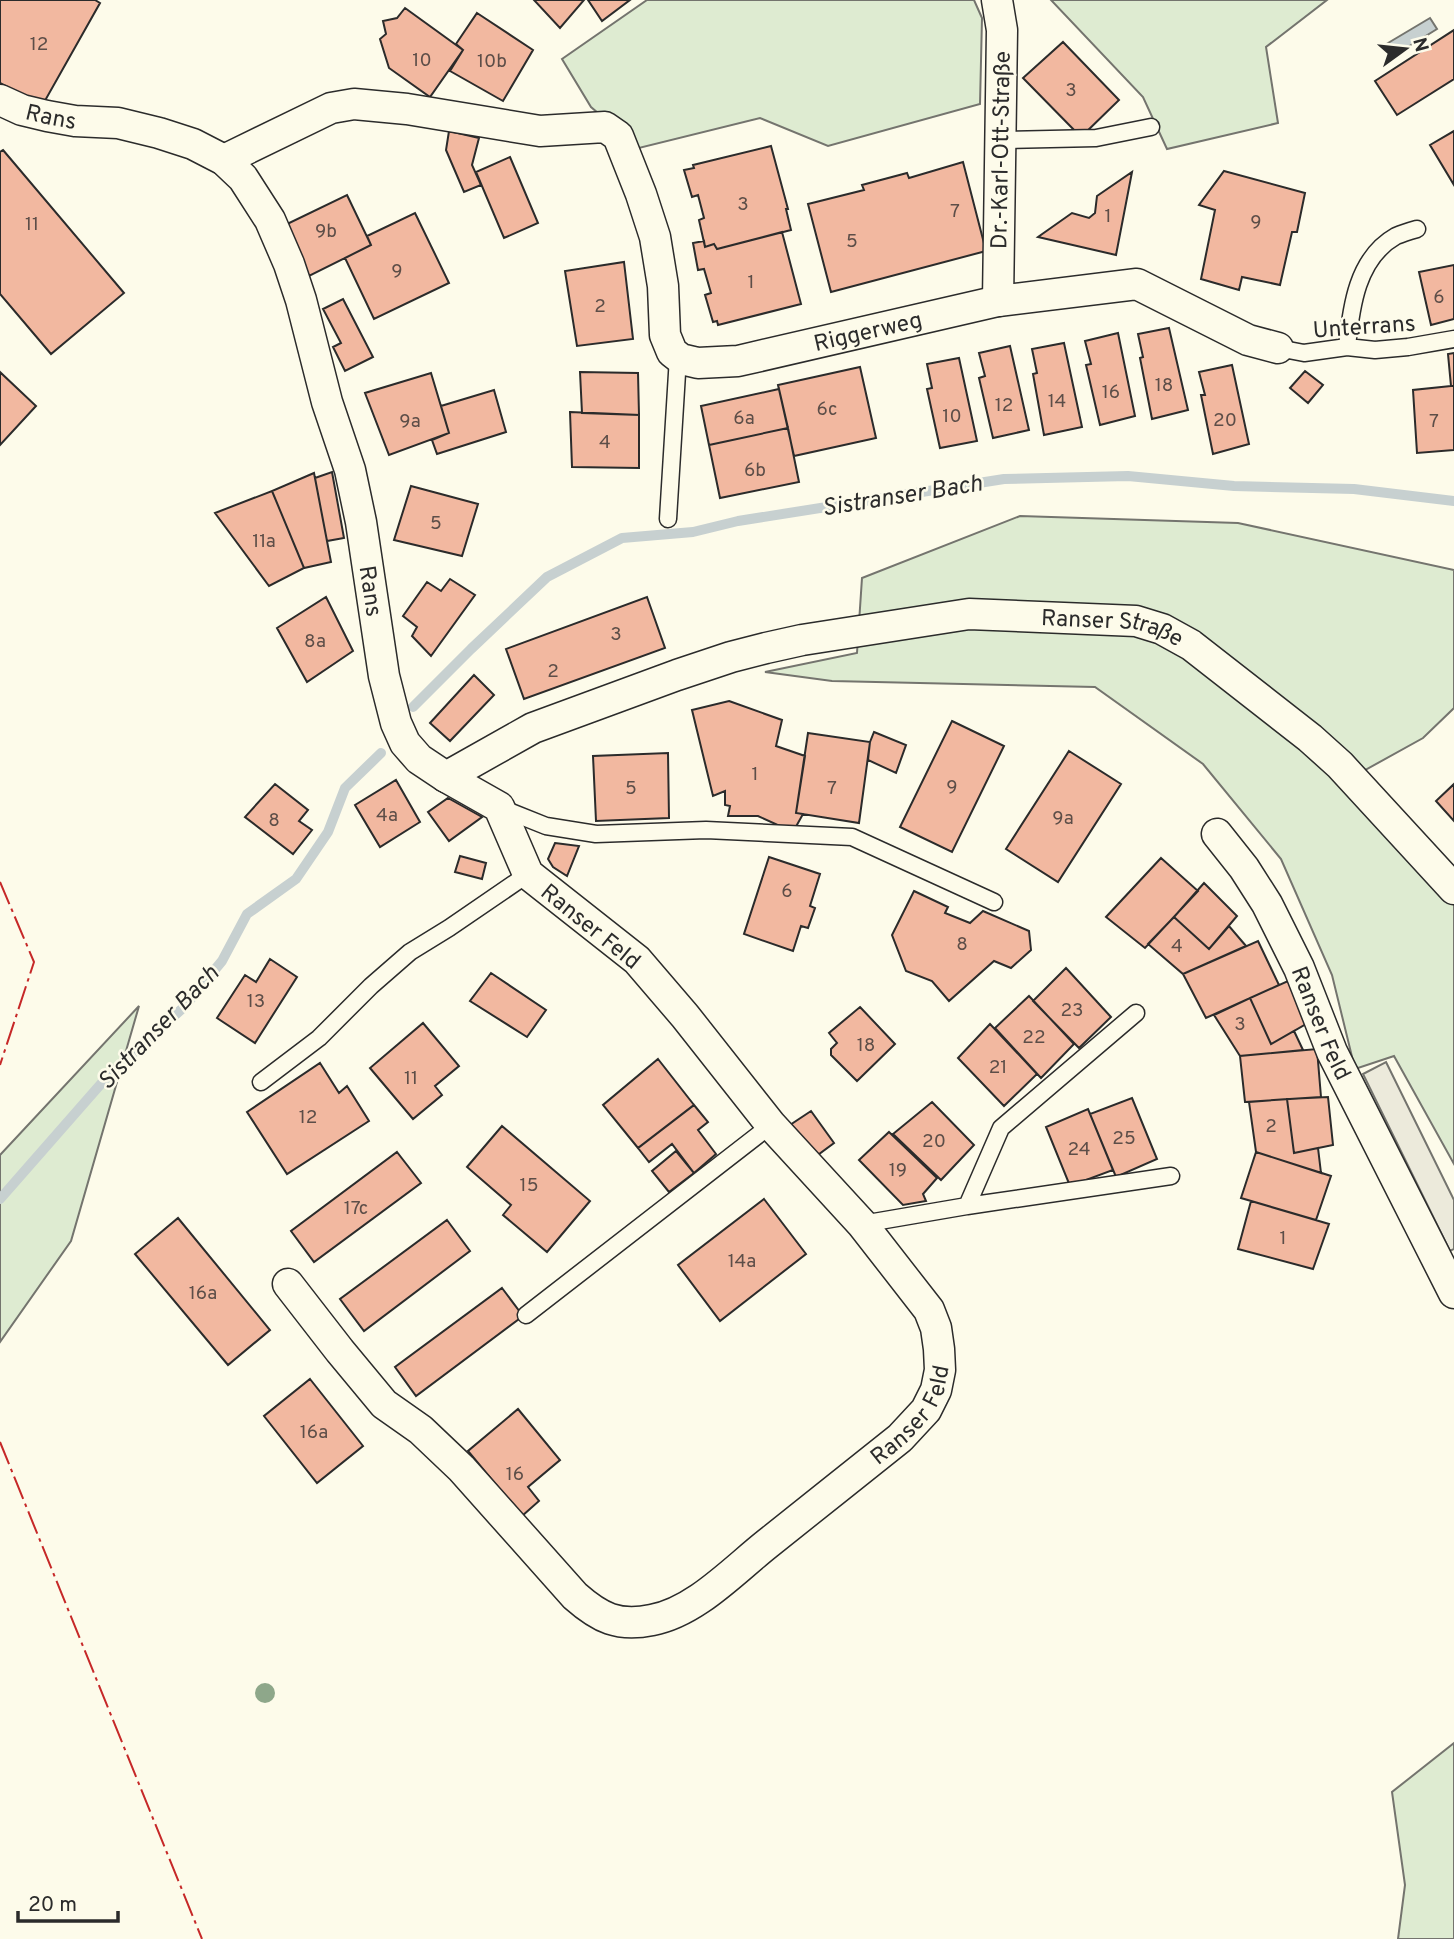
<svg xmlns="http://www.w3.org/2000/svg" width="1454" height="1939" font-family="Overpass,sans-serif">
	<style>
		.green { fill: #deebd1; stroke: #74746e; stroke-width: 2 }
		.parking { fill: #eceadb; stroke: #74746e; stroke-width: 2 }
		.water { fill: #c7d0d0; stroke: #74746e; stroke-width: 2 }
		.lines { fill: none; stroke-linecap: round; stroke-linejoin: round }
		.stream { stroke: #c7d0d0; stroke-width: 10 }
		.building { fill: #f2b8a0; stroke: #2b2b2b; stroke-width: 2 }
		.lane-casing { stroke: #2b2b2b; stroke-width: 19 }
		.street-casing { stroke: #2b2b2b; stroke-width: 33 }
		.lane { stroke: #fdfbea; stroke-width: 16 }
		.street { stroke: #fdfbea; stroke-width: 30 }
		.power { stroke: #c62828; stroke-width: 2; stroke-dasharray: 24 5 3.5 5; stroke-linecap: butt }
		.tree { fill: #8ea78a }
		.labels { text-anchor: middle; stroke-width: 5; stroke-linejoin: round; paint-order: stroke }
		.number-label { font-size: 19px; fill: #5d4e48 }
		.street-label { font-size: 23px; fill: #2b2b2b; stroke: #fdfbea }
		.water-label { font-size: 24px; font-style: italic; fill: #2b2b2b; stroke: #fdfbea }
	</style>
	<rect width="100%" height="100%" fill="#fdfbea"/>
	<path class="green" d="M647 0H974L982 18 980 104 828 146 760 118 639 148 591 107 562 59Z
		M1051 0H1327L1266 47 1278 123 1167 149 1143 97Z
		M1020 516 1238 523 1454 570V708L1423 738 1340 784 1454 903V1164L1394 1056 1355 1069 1332 975 1281 859 1203 764 1095 687 832 681 765 672 857 653 862 578Z
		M139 1006 71 1241 0 1342V1155Z
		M1454 1743V1939H1398L1405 1885 1392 1792Z"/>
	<path class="parking" d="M1386 1062 1454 1200V1249L1450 1251 1363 1074Z"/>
	<path class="water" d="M1430 18 1437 29 1390 58 1383 46Z"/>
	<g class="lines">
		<path class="stream" d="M413 707 471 649 547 577 622 538 693 532 738 521 1004 479 1128 476 1234 486 1354 489 1454 501
			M0 1199 107 1077 184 1007 222 961 247 914 296 879 328 832 345 788 381 753"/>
	</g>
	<path class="building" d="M0 0H95L100 3 42 106 0 83Z
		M534 0H584L560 28Z
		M588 0H630L602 21Z
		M405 8 463 50 430 97 389 68 380 39 386 34 383 21 397 18Z
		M477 13 533 50 503 101 450 71 463 50 456 44Z
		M1454 30V79L1397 115 1375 81Z
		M1063 42 1119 100 1081 137 1023 78Z
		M449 131 479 138 472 165 481 185 464 192 446 150Z
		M1454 131V185L1430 145Z
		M771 146 788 209H786L791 230 717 249 714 244 705 247 699 220 704 218 698 195 692 197 684 170 694 168 693 165Z
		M3 150 124 293 51 354 0 294V152Z
		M510 157 538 223 504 238 476 172Z
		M963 162 986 251 831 292 808 204 864 190 862 185 907 173 909 178Z
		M1224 171 1305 193 1297 232H1292L1280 285 1242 277 1239 290 1201 279 1215 210 1199 205Z
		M1132 172 1116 255 1038 237 1072 213 1089 218 1095 213 1097 196Z
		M347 195 371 245 309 276 285 225Z
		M415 213 449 283 374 319 345 258 371 245 367 236Z
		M782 232 801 304 718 325 717 321 713 322 705 295 711 293 704 269 698 270 693 243 704 241 705 247 714 244 717 249Z
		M624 262 633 339 577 346 565 271Z
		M1454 265V319L1431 325 1419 272Z
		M343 299 373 357 345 371 333 347 341 343 323 309Z
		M1169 328 1188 410 1152 419 1140 358 1143 357 1138 334Z
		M1118 333 1135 416 1100 425 1086 365 1091 364 1085 341Z
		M1064 343 1082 427 1044 435 1033 374 1037 373 1032 349Z
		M1010 346 1029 430 993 438 979 378 985 376 979 353Z
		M1454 353V386H1451L1448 354Z
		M959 358 977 441 940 448 927 389 932 388 927 364Z
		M1232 365 1249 444 1213 454 1201 395H1205L1199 372Z
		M860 367 876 438 794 456 778 385Z
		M1305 371 1323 385 1308 403 1290 388Z
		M0 372 36 406 0 445Z
		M580 372 638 373 639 415 582 413Z
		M431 373 449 433 389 455 365 393Z
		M1451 386H1454V450L1417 453 1413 390Z
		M779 389 788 428 709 445 701 406Z
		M494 390 506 432 437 454 432 440 449 433 441 406Z
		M570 412 639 415V468L572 467Z
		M788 428 799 482 720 498 709 445Z
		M332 472 344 538 327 541 315 478Z
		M314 473 331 562 304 568 272 491Z
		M411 486 478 504 462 556 394 540Z
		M272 491 304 568 269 586 215 513Z
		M450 579 475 595 431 656 412 636 417 627 403 616 427 582 441 591Z
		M326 597 353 651 307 682 277 628Z
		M647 597 665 648 524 699 506 649Z
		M474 675 494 695 450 741 430 723Z
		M729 701 782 720 776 746 805 756 796 813 803 814 793 832 758 816H728L730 806 725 805V791L713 796 692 710Z
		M952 721 1004 746 952 852 900 827Z
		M874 732 906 745 896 773 868 760 870 742Z
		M808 733 870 742 859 823 796 813Z
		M1069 751 1121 784 1058 882 1006 849Z
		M668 753 669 818 596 821 593 756Z
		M396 780 420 822 380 847 355 805Z
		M275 784 308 810 299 821 312 830 293 854 245 817Z
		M1454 784V821L1436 801Z
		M448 798 482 817 449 841 428 812Z
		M555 843 579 846 567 876 553 867 548 859Z
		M460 856 486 863 482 879 455 872Z
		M769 857 820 874 810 906 815 908 808 928 801 926 793 951 744 934Z
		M1161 858 1198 891 1145 948 1106 917Z
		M1204 883 1237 916 1209 949 1174 917Z
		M914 891 948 907 945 913 970 923 983 911 1029 931 1031 950 1011 968 994 961 949 1001 932 981 906 971 892 935Z
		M1174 917 1209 949 1229 926 1246 946 1183 974 1148 944Z
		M1258 941 1279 985 1206 1018 1183 974Z
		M270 959 297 977 255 1043 217 1018 245 975 256 982Z
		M1066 968 1111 1017 1079 1048 1033 1001Z
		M491 973 546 1010 527 1037 470 1001Z
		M1288 981 1306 1024 1271 1044 1250 998Z
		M1029 996 1074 1044 1041 1078 995 1028Z
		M1250 998 1271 1044 1294 1031 1303 1050 1240 1056 1214 1015Z
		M860 1007 895 1044 857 1081 831 1055V1049L837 1043 829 1033Z
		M423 1023 459 1066 435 1086 442 1095 413 1119 370 1068Z
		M990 1024 1037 1074 1004 1106 958 1058Z
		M1317 1049 1321 1097 1245 1102 1240 1056Z
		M658 1059 694 1105 638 1148 603 1105Z
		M320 1063 339 1093 347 1086 369 1121 287 1174 247 1112Z
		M1328 1097 1333 1145 1294 1153 1287 1099Z
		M1132 1098 1157 1159 1116 1177 1090 1114Z
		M1287 1099 1294 1153 1318 1148 1321 1173 1256 1152 1249 1102Z
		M932 1102 974 1145 941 1180 893 1134Z
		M694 1105 708 1122 698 1130 716 1154 694 1173 672 1144 649 1162 638 1148Z
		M1088 1109 1113 1170 1070 1186 1046 1127Z
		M811 1111 834 1143 815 1157 790 1125Z
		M502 1126 590 1201 547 1252 503 1215 511 1205 467 1167Z
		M889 1132 937 1178 923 1194 926 1201 903 1205 859 1160Z
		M676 1151 694 1173 669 1192 652 1171Z
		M397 1152 421 1183 314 1262 291 1231Z
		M1256 1152 1331 1176 1316 1220 1241 1198Z
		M764 1199 806 1254 720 1321 678 1265Z
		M1251 1201 1329 1224 1313 1269 1238 1249Z
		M178 1218 270 1330 228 1365 135 1254Z
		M447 1220 470 1251 364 1331 340 1299Z
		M502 1288 523 1316 416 1396 395 1367Z
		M310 1379 363 1446 317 1483 264 1416Z
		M518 1409 560 1460 528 1487 539 1501 522 1516 468 1451Z"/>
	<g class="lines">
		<defs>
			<path id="lane" d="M1001 140 1096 138 1151 127
				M1347 347C1351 307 1357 258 1396 236 1403 233 1410 231 1417 229
				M1278 348 1304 353 1347 347 1375 350 1408 347 1454 339
				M668 519 678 357
				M501 808 546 826 596 834 706 830 852 837 994 902
				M261 1082 319 1038 371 986 410 952 449 928 528 874
				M967 1206 1171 1176
				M862 1224 967 1206 1001 1128 1136 1013
				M526 1315 771 1125"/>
			<g id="street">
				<path d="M997 0 1002 30 998 301"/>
				<path id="s1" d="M0 100 22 110 47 116 75 121 118 123 159 133 193 144 224 160 243 178 270 220 289 264 301 300 327 402 350 470 361 522 384 676 396 723 405 743 419 759 446 777 533 728 677 675 731 657 766 648 802 640 969 614 1136 621 1162 629 1191 645 1310 738 1340 765 1454 889"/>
				<path id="s2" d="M224 160 331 108 354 104 407 109 540 131 605 127 618 136 641 194 655 237 663 286 665 335 672 352 681 359 698 363 738 361 998 301 1137 284 1248 340 1278 348"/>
				<path id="s3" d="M1217 834 1244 868 1267 904 1299 968 1332 1052 1454 1293"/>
				<path id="s4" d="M288 1284 340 1351 384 1404 421 1430 461 1468 575 1596C600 1618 618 1627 652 1620 695 1612 733 1571 767 1544 811 1509 856 1473 900 1438L926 1410 936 1390 940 1370 939 1349 936 1328 929 1310 862 1224 771 1125 685 1016 637 960 528 874 499 807 446 777"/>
			</g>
		</defs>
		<use href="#lane" class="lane-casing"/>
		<use href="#street" class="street-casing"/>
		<use href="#lane" class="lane"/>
		<use href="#street" class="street"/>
		<path class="power" d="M0 882 34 962 0 1065
			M0 1442 202 1939"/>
	</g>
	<circle class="tree" cx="265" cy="1693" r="10"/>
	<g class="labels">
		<g class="number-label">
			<text x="39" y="50">12</text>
			<text x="422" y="66">10</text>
			<text x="492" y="67">10b</text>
			<text x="1071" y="96">3</text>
			<text x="743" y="210">3</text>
			<text x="955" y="217">7</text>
			<text x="1108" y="222">1</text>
			<text x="1256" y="228">9</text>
			<text x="32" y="230">11</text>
			<text x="326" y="237">9b</text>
			<text x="852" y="247">5</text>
			<text x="397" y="277">9</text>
			<text x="751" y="288">1</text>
			<text x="1439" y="303">6</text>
			<text x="600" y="312">2</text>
			<text x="1164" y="391">18</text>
			<text x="1111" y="398">16</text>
			<text x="1057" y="407">14</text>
			<text x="1004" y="411">12</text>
			<text x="827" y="415">6c</text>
			<text x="952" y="422">10</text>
			<text x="744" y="424">6a</text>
			<text x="1225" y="426">20</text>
			<text x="410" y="427">9a</text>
			<text x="1434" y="427">7</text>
			<text x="605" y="448">4</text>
			<text x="755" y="476">6b</text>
			<text x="436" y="529">5</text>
			<text x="264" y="547">11a</text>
			<text x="616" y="640">3</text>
			<text x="315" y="647">8a</text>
			<text x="553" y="677">2</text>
			<text x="755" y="780">1</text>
			<text x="952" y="793">9</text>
			<text x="631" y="794">5</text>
			<text x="832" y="794">7</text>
			<text x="387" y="821">4a</text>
			<text x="1063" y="824">9a</text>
			<text x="274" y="826">8</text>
			<text x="787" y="897">6</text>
			<text x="962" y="950">8</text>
			<text x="1177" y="952">4</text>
			<text x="256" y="1007">13</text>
			<text x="1072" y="1016">23</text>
			<text x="1240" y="1030">3</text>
			<text x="1034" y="1043">22</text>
			<text x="866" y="1051">18</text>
			<text x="998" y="1073">21</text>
			<text x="411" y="1084">11</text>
			<text x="308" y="1123">12</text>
			<text x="1271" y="1132">2</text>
			<text x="1124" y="1144">25</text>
			<text x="934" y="1147">20</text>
			<text x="1079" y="1155">24</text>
			<text x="898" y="1176">19</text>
			<text x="529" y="1191">15</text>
			<text x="356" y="1214">17c</text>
			<text x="1283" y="1244">1</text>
			<text x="742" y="1267">14a</text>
			<text x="203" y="1299">16a</text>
			<text x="314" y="1438">16a</text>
			<text x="515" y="1480">16</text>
		</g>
		<g class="street-label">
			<text dy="8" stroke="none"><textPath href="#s1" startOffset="54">Rans</textPath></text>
			<text transform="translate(1000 150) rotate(-89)" y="8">Dr.-Karl-Ott-Straße</text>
			<text transform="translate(1364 326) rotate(-4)" y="8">Unterrans</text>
			<text dy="8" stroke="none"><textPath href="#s2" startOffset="838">Riggerweg</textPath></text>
			<text dy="8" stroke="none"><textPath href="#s1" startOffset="696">Rans</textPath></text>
			<text dy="8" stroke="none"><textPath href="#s1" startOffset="1603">Ranser Straße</textPath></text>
			<text transform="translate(591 926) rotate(39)" y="8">Ranser Feld</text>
			<text dy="8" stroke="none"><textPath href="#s3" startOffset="217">Ranser Feld</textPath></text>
			<text dy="8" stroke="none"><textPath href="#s4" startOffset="845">Ranser Feld</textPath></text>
		</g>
		<g class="water-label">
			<text transform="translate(902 495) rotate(-9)" y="8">Sistranser Bach</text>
			<text transform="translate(158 1027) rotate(-46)" y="8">Sistranser Bach</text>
		</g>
	</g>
	<g transform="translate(1405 49) rotate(75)" stroke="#fdfbea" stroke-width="5" paint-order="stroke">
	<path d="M0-5L12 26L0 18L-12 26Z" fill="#2b2b2b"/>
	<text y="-10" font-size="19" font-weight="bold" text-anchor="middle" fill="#2b2b2b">N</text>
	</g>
	<path d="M18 1911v10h100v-10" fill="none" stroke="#2b2b2b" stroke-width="3.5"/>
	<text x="28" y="1911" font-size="21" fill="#2b2b2b" stroke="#fdfbea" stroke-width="5" paint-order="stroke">20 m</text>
</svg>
